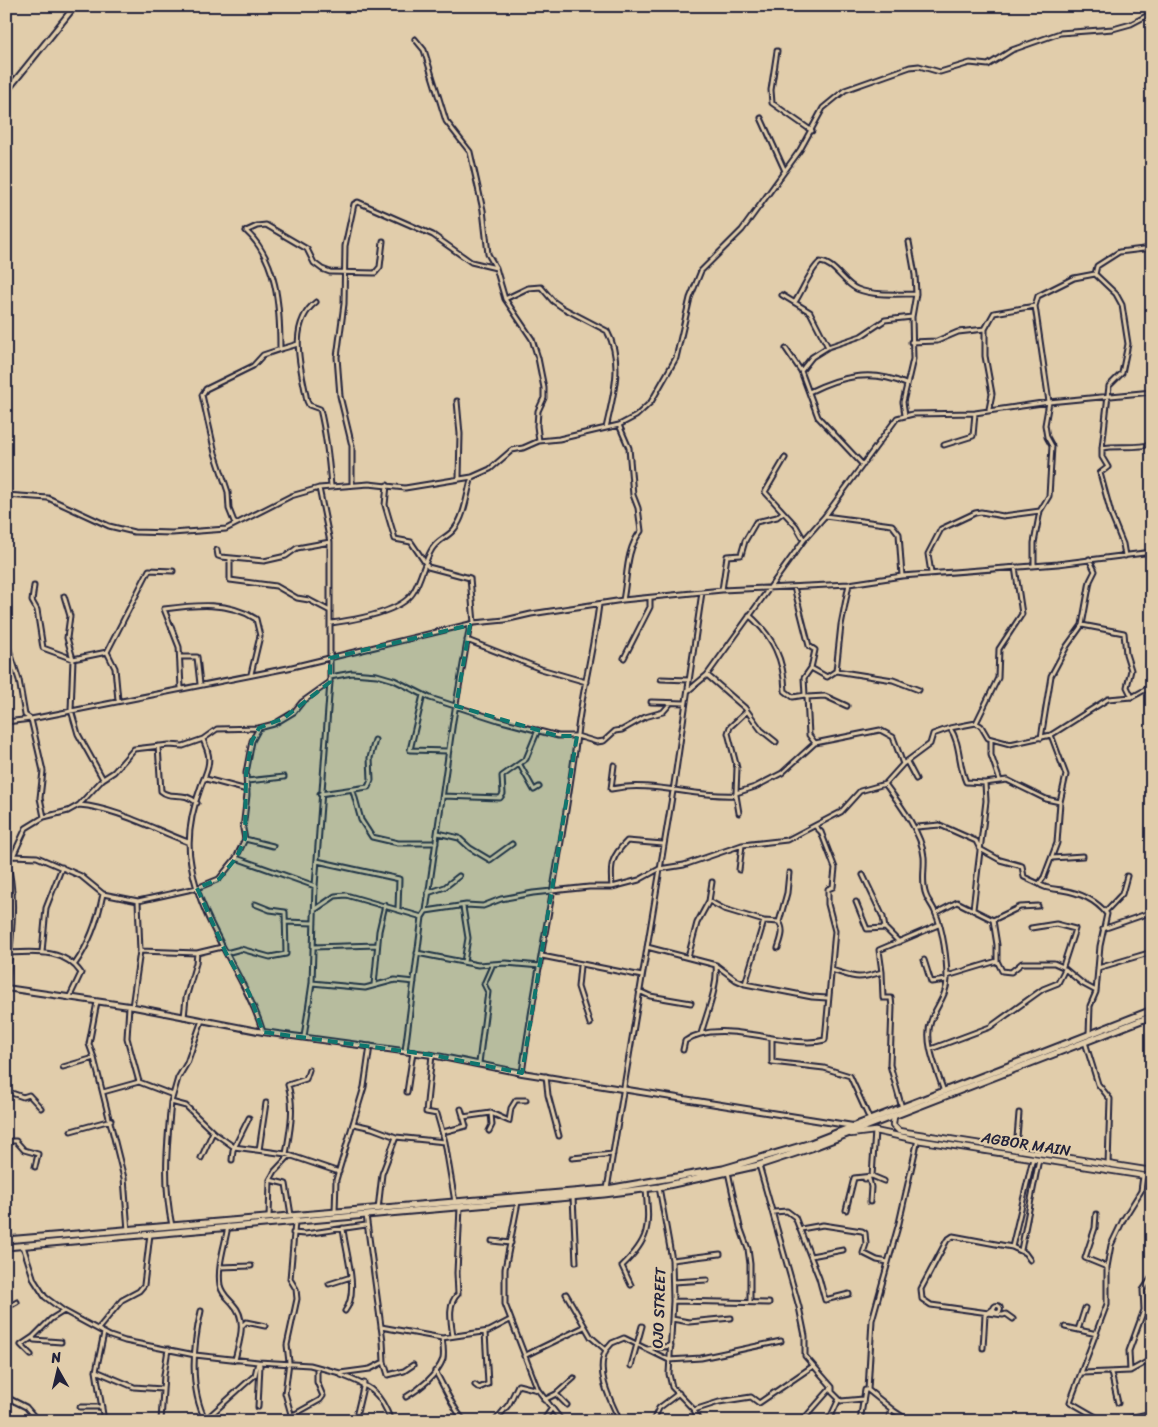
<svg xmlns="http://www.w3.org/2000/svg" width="1158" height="1427" font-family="Sriracha,sans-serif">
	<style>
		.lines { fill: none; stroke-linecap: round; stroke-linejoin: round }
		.minor-casing { stroke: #22223b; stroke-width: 7 }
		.tertiary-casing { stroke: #22223b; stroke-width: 8 }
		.secondary-casing { stroke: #22223b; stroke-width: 8 }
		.trunk-casing { stroke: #22223b; stroke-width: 9 }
		.minor { stroke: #e1cdab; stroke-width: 3 }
		.tertiary { stroke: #e1cdab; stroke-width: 4 }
		.secondary { stroke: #e1cdab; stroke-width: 4.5 }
		.trunk { stroke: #e1cdab; stroke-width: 5 }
		.marked { fill: #0f766e; fill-opacity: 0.2; stroke: #0f766e; stroke-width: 4; stroke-dasharray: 10 6; stroke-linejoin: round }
		.labels { text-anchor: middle; stroke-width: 4.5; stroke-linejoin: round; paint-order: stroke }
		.street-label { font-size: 15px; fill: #22223b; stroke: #e1cdab }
	</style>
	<rect width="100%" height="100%" fill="#e1cdab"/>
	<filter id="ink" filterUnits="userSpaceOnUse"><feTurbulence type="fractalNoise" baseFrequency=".02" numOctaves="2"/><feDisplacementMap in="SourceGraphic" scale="10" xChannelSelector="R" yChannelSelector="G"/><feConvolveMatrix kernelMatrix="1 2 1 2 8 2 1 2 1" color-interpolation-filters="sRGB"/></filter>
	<g filter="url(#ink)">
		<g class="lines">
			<defs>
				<path id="minor" d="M415 39 424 50 446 121 470 152 483 210 488 254 496 268 505 299 532 339 538 358 544 388V398L538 411 537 426 539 441
					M777 51 771 90 772 103 812 131
					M761 118 785 171
					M1095 274 1116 294 1122 305 1128 344 1122 373 1109 386 1102 448V457L1108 467 1100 473 1112 517 1123 544 1125 556
					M782 295 810 312 828 347
					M505 299 528 288 541 287 553 301 563 308 607 331C624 362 613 396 606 428
					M316 302C286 325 302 371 307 401L309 405 320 409C326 434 329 460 331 486
					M795 302C803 290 810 270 820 262 835 263 843 283 857 289 874 296 898 294 916 294
					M985 329V356L992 394 989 409
					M911 342 937 341 958 332 985 329 994 313 1035 306 1038 296 1074 278 1095 274 1097 266 1119 252 1152 248
					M298 344 281 349 280 348C280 307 277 259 246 231L257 226 266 225 307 249 314 263 322 269 330 272 375 273 380 267 383 241
					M786 349 801 371 818 417 863 465
					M801 371 812 357 828 347 861 336 885 320 912 317
					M809 392C841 376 872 369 906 384
					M457 401 460 434 459 478
					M905 415 903 402 913 359 912 317 916 294 915 275 909 242
					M619 425 629 448 633 495 638 508 641 531C625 551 628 576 623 600
					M944 445 973 436 975 413
					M1102 448C1118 445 1136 449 1152 444
					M785 458 765 492 796 526 804 540
					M352 485V446L340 396 337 357 344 304 345 246 354 204 358 202 433 235 471 262 496 268
					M387 485 385 505 395 539 411 542 428 567 470 578 474 623
					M6 495 48 498 109 526 134 532 172 533 226 529 291 496 319 488 369 484 405 488 472 477 490 469 512 450 523 448 539 441 559 439 619 425 636 416 651 402 676 358 690 298 701 271 742 230 800 150 823 108 845 90 910 67 919 66 940 72 970 63 988 65 1012 50 1060 33 1113 29 1131 24 1152 13
					M825 516 892 525 899 534 902 576
					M235 524 229 509 228 492 215 453 202 395 206 389 253 366 263 355 281 349
					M217 550 218 556 221 557 264 561 286 556 297 548 330 542
					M230 558V580L276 586 297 598 309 600 330 611
					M1034 564V543L1040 511 1049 496 1052 446 1047 437 1045 425 1049 402 1035 306
					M931 573 928 554 941 529 975 513 981 512 1003 516 1040 511
					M849 584 841 625 836 671 893 680 919 690
					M34 586 32 601 37 610 43 648 73 659 107 652 115 668 118 700
					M794 587 809 646 815 650 811 668
					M722 590 727 556 741 555 745 541 756 522 777 517 782 513
					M64 596 70 616 67 638 73 659 71 710 78 734 103 779
					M749 615C773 636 784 660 785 691L793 697 805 695 807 697 809 735 815 743
					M331 623C353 620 403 612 414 591 422 577 424 562 432 549 438 539 449 537 455 528 465 516 467 492 472 477
					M1082 625 1124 633 1126 654 1131 670 1127 687 1132 697
					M467 640 541 669 586 682
					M7 643 19 680 25 715 31 719 43 771 40 798 44 817
					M107 652 149 570 173 571
					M180 657H197L200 684
					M624 658 650 607V598
					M707 675 745 708 761 730 776 742
					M330 677 352 673 377 675 394 680 430 698 498 720 558 736H577L597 742 604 741 615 731 622 730 645 717 663 712 670 704
					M661 679 689 680
					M181 688 179 647 164 609C195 605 229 601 256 619L260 636 251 674
					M689 690 707 675 804 540 825 516 897 418 913 414 975 413 1049 402 1152 392
					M423 695 410 750 448 751
					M805 695 804 678 811 668 827 677 836 671
					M807 697 825 696 847 706
					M651 702 685 703
					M6 722 31 719 288 668 474 623 505 620 531 614 623 600 722 590 849 584 902 576 1058 564 1152 552
					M976 723 998 678 999 649 1022 614 1015 567
					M950 728 976 723 981 726 988 738 1010 744 1051 735 1108 699 1132 697 1152 686
					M1051 735 1066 775 1060 802 1057 843 1044 877 1039 884C1045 889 1054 889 1062 890 1080 893 1095 899 1107 914L1100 946 1096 992 1090 1006 1089 1034
					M1041 738 1051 676 1067 646 1082 625 1090 581 1095 571 1089 559
					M203 739C204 743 207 748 208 753 211 765 205 775 201 786 192 810 186 838 191 864 201 925 245 974 263 1032
					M991 739V755L1000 781
					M158 746 161 791C171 800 183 790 197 803
					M907 762 916 779
					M903 764 930 744 933 734 950 728C961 744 958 764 966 782L985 783 986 801 973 909
					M520 765 534 790 539 787
					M206 779 247 790
					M247 781 284 777
					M985 783 1007 780 1046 799 1060 802
					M885 784C899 803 922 833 924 857 925 870 921 883 926 895 928 901 933 906 935 912 943 929 947 960 947 979 947 996 936 1006 931 1021 923 1042 938 1072 944 1092
					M353 791 361 820 372 837 398 843H436
					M736 793 737 768 728 733 730 727 747 711
					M320 794 368 787 371 780 370 758 375 740
					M736 795 739 813
					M443 796 500 798 503 794 502 776 526 759 538 730
					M79 805C116 808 153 829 188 842
					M917 827 940 825 976 841 980 849 1000 860 1022 866 1024 877 1039 884
					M438 833 459 838 470 848 490 860 512 844
					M245 839 273 846
					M13 856 26 828 44 817 68 811 79 805 103 779 114 772 134 749 169 745 183 746 203 739 217 729 259 728 274 724 294 712 302 702 330 682
					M6 858 13 856 37 857 81 876 103 894 138 901 197 888 219 879 236 858 245 839 243 829 247 795 246 773 252 741 259 728
					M236 858 315 886
					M1052 858 1083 856
					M6 859C19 899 9 946 7 988
					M317 861 399 879 398 908
					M739 870 742 845
					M863 875 883 917 885 928
					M612 887C610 865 611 857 627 841L663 844
					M428 893 445 887 459 876
					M709 901 712 882
					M856 902 867 929 885 928 899 942
					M463 907 468 938 464 962
					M316 909 335 896 346 895 422 917
					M426 911 466 905 483 906 501 899 533 893 589 887H612L639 880 659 869 684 865 742 845 787 840 841 812 860 791 885 784 903 764 893 737 880 730 815 743 782 773 755 787 736 793V795C694 798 652 780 611 789L614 765
					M1105 912 1122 894 1127 876
					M936 913 957 902 993 920 997 945V961L947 976
					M993 920 1020 907 1038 906
					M285 922 314 923
					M779 922 787 893 789 873
					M1031 928 1056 924 1075 929 1063 966
					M1103 929 1152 912
					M313 947 377 945
					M647 947 716 965 736 980 745 984 764 921 779 922C785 930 781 939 778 948
					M140 951 197 953 222 947
					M42 952 46 908 62 867
					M6 953C34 952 64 948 81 973L69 998
					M226 953 241 949 270 957 286 954 285 912 270 910 255 904
					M417 953 478 965 506 963 540 966
					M542 956 642 976
					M688 957 697 923 709 901 724 909 764 921
					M924 960 931 982 947 980
					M997 961 1002 971 1011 972 1022 963H1054L1063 967
					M75 964C90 943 98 919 103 894
					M580 966 578 987 590 1024
					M1098 968 1152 952
					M832 970C857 978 856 980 882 972
					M312 983 365 988 395 980 414 982
					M745 984 812 997 827 998
					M374 985 379 931 385 905
					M639 991 650 996 691 1003
					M97 1002 89 1044 94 1058 124 1178 128 1231
					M129 1006 127 1038 139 1082
					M132 1007 140 951 138 901
					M184 1017 186 998 196 963 197 953
					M701 1034C707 1012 718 988 716 965
					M304 1037 312 983 315 886 330 682V542L319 488
					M772 1038V1062L824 1068 850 1076 870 1120
					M1085 1042 1098 1084 1110 1099 1108 1165
					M931 1049 990 1027 1043 989 1058 983 1065 969 1083 984 1096 991
					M683 1050 685 1041C721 1016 787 1050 825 1040L835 931 828 904V889L833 887 835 868 821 832 816 827
					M405 1051 422 917 426 911 453 721 470 625
					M432 1055 426 1112 437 1114 445 1142
					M479 1063 488 992 484 984 492 966
					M63 1067 94 1058
					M522 1073C538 960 563 848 577 735 582 691 594 648 599 604
					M546 1076 548 1095 559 1136
					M6 1091 23 1097 29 1095 41 1108
					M103 1092 139 1082 173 1095
					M407 1092 413 1052
					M171 1102 178 1078 187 1063 202 1020
					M902 1108 890 1065 892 1007 891 998H883L882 972 879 950 938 925
					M463 1117 491 1113 509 1121 511 1108 516 1100H526
					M354 1124 372 1128 396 1137 382 1174 378 1209
					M71 1131 111 1120
					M489 1131 492 1125 491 1113
					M443 1132 466 1126 461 1109
					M396 1137 445 1142 455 1202
					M6 1141H16L24 1150 38 1154 35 1167
					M259 1150 266 1103
					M1016 1150 1019 1113
					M286 1154C290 1130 295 1108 288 1085L306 1079 309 1070
					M201 1158 213 1132
					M572 1158 613 1154
					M232 1160 233 1150 249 1118
					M759 1165 799 1307 805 1336V1356L832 1387V1392L841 1401 863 1399
					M728 1172 740 1227 748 1249 750 1264V1301
					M872 1176 884 1181
					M865 1179H869L871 1187 870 1202
					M270 1180 275 1171 290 1155
					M659 1187 672 1260 673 1301 669 1374 672 1387 694 1410 699 1421
					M607 1189 673 791 702 592
					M573 1197 576 1262
					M518 1202 505 1269V1304L538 1390 562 1421
					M846 1210 854 1178 872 1176 875 1131
					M335 1212 336 1180 364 1087 370 1046
					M774 1212 787 1211 795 1217 819 1278 825 1300 849 1294
					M1096 1214 1095 1228 1085 1258 1107 1267
					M269 1218 270 1180 286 1184 291 1215
					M172 1226C163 1184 167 1145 171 1102L186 1106 213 1132 234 1147 286 1154 339 1172
					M228 1226C225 1245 217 1266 220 1285 222 1294 227 1297 233 1304 248 1320 239 1341 235 1360
					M343 1228C345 1252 360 1291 345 1311
					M801 1229 823 1225 862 1231 865 1233 866 1244 863 1253 877 1260 888 1262
					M293 1233 305 1234 366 1225
					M492 1241 511 1243
					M23 1246 34 1280 45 1297 64 1311 110 1336 125 1341 195 1355 258 1362 310 1365 340 1373 341 1375C370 1386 380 1391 391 1421
					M1012 1247 1033 1158
					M1021 1250 1039 1159
					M811 1256 843 1250
					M672 1260 720 1254
					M220 1267 251 1266
					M673 1282 707 1280
					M329 1284 351 1277
					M631 1285 622 1266C651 1238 649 1227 646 1189
					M566 1294 591 1337 606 1350C595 1372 610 1400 620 1421
					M673 1301 769 1303
					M993.5 1309a3.5 3.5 0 1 1 7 0a3.5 3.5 0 1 1-7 0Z
					M6 1308 17 1302
					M201 1311C193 1345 189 1389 206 1421
					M1003 1315 931 1305 922 1299 921 1289 947 1240 953 1236 1012 1247 1025 1253 1030 1260
					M1003 1315 1006 1314 1013 1319
					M672 1319 689 1322 731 1318
					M242 1326 246 1322 265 1326
					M381 1327 442 1338 489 1331 510 1320
					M1065 1327 1097 1334
					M98 1329 122 1300 139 1291 144 1285 150 1234
					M1078 1330 1085 1308
					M453 1336C451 1322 447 1304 458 1294L457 1273 460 1207
					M61 1342 34 1340 33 1337 51 1319 64 1311
					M983 1348 985 1315 993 1309
					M647 1349 671 1346
					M606 1350 612 1343 624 1338 669 1360 701 1358 781 1341
					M31 1355 21 1345 33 1337
					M524 1356 584 1327
					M384 1362 388 1375 404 1371 413 1365
					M631 1366 642 1326
					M96 1371 134 1387 162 1389
					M435 1371C443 1384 455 1413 465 1421
					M1130 1371 1129 1351 1144 1310 1143 1290 1152 1277
					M340 1373 370 1369 384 1362 383 1341 366 1215
					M1083 1373 1130 1371 1152 1359
					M1111 1373 1118 1403
					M475 1385 479 1388 488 1384 485 1332
					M868 1390 894 1411 909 1421
					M556 1394 567 1405
					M6 1397 26 1407 38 1421
					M406 1397C420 1389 437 1375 443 1359 444 1353 443 1344 442 1338
					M544 1400 556 1394 574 1378
					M80 1407H102
					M258 1407 260 1365
					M694 1410 719 1402 751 1397 759 1403 813 1366
					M294 1414 301 1421
					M295 1414 320 1400 323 1396 317 1382V1367
					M205 1420 255 1375 258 1362
					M104 1421 96 1371 104 1333
					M161 1421 164 1375 168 1349
					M287 1421 291 1414 285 1393 289 1362 287 1345 297 1299 296 1289 290 1279 295 1222
					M355 1421 364 1383
					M495 1421 509 1404 518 1385 538 1390
					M543 1421 552 1408
					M653 1421 659 1408 679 1393
					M802 1421 831 1388
					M826 1421 831 1416 839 1399
					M860 1421 865 1390H868L872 1320 899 1223 918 1139
					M888 1421 891 1409
					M1103 1421 1070 1402 1107 1304V1267L1111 1245 1123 1220 1141 1191 1143 1176
					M1116 1421 1152 1413"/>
				<path id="tertiary" d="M6 92 75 6
					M6 988 129 1006 263 1032 432 1055 522 1073 853 1126"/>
				<path id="secondary" d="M894 1116 893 1125 899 1131 1152 1171
					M851 1134 875 1131 917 1140 1152 1177"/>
				<path id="trunk" d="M6 1240 607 1189 723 1169 808 1144 1152 1010
					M6 1247 604 1194 659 1187 728 1172 759 1165 811 1148 1152 1016"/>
			</defs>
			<use href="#minor" class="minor-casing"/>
			<use href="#tertiary" class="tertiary-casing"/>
			<use href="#secondary" class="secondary-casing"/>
			<use href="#trunk" class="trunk-casing"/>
			<use href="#minor" class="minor"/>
			<use href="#tertiary" class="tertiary"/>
			<use href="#secondary" class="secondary"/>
			<use href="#trunk" class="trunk"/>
		</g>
	</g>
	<path class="marked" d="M470 625 456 706 558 736H577L522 1073 432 1055 263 1032 249 993 226 953 197 888 219 879 236 858 245 839 246 773 252 741 259 728 284 718 330 682V658Z"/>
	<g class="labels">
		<g class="street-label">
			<text transform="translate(1026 1144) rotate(9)" y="5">AGBOR MAIN</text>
			<text transform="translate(659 1308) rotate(-88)" y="5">OJO STREET</text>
		</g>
	</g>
	<rect width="1158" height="1427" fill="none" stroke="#e1cdab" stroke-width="25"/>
	<rect x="12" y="12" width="1133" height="1402" fill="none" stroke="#22223b" stroke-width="2" filter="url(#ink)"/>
	<g transform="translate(58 1370) rotate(352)" stroke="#e1cdab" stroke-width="4" paint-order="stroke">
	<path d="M0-4L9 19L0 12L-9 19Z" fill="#22223b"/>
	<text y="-8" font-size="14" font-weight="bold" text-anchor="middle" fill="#22223b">N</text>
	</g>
</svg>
